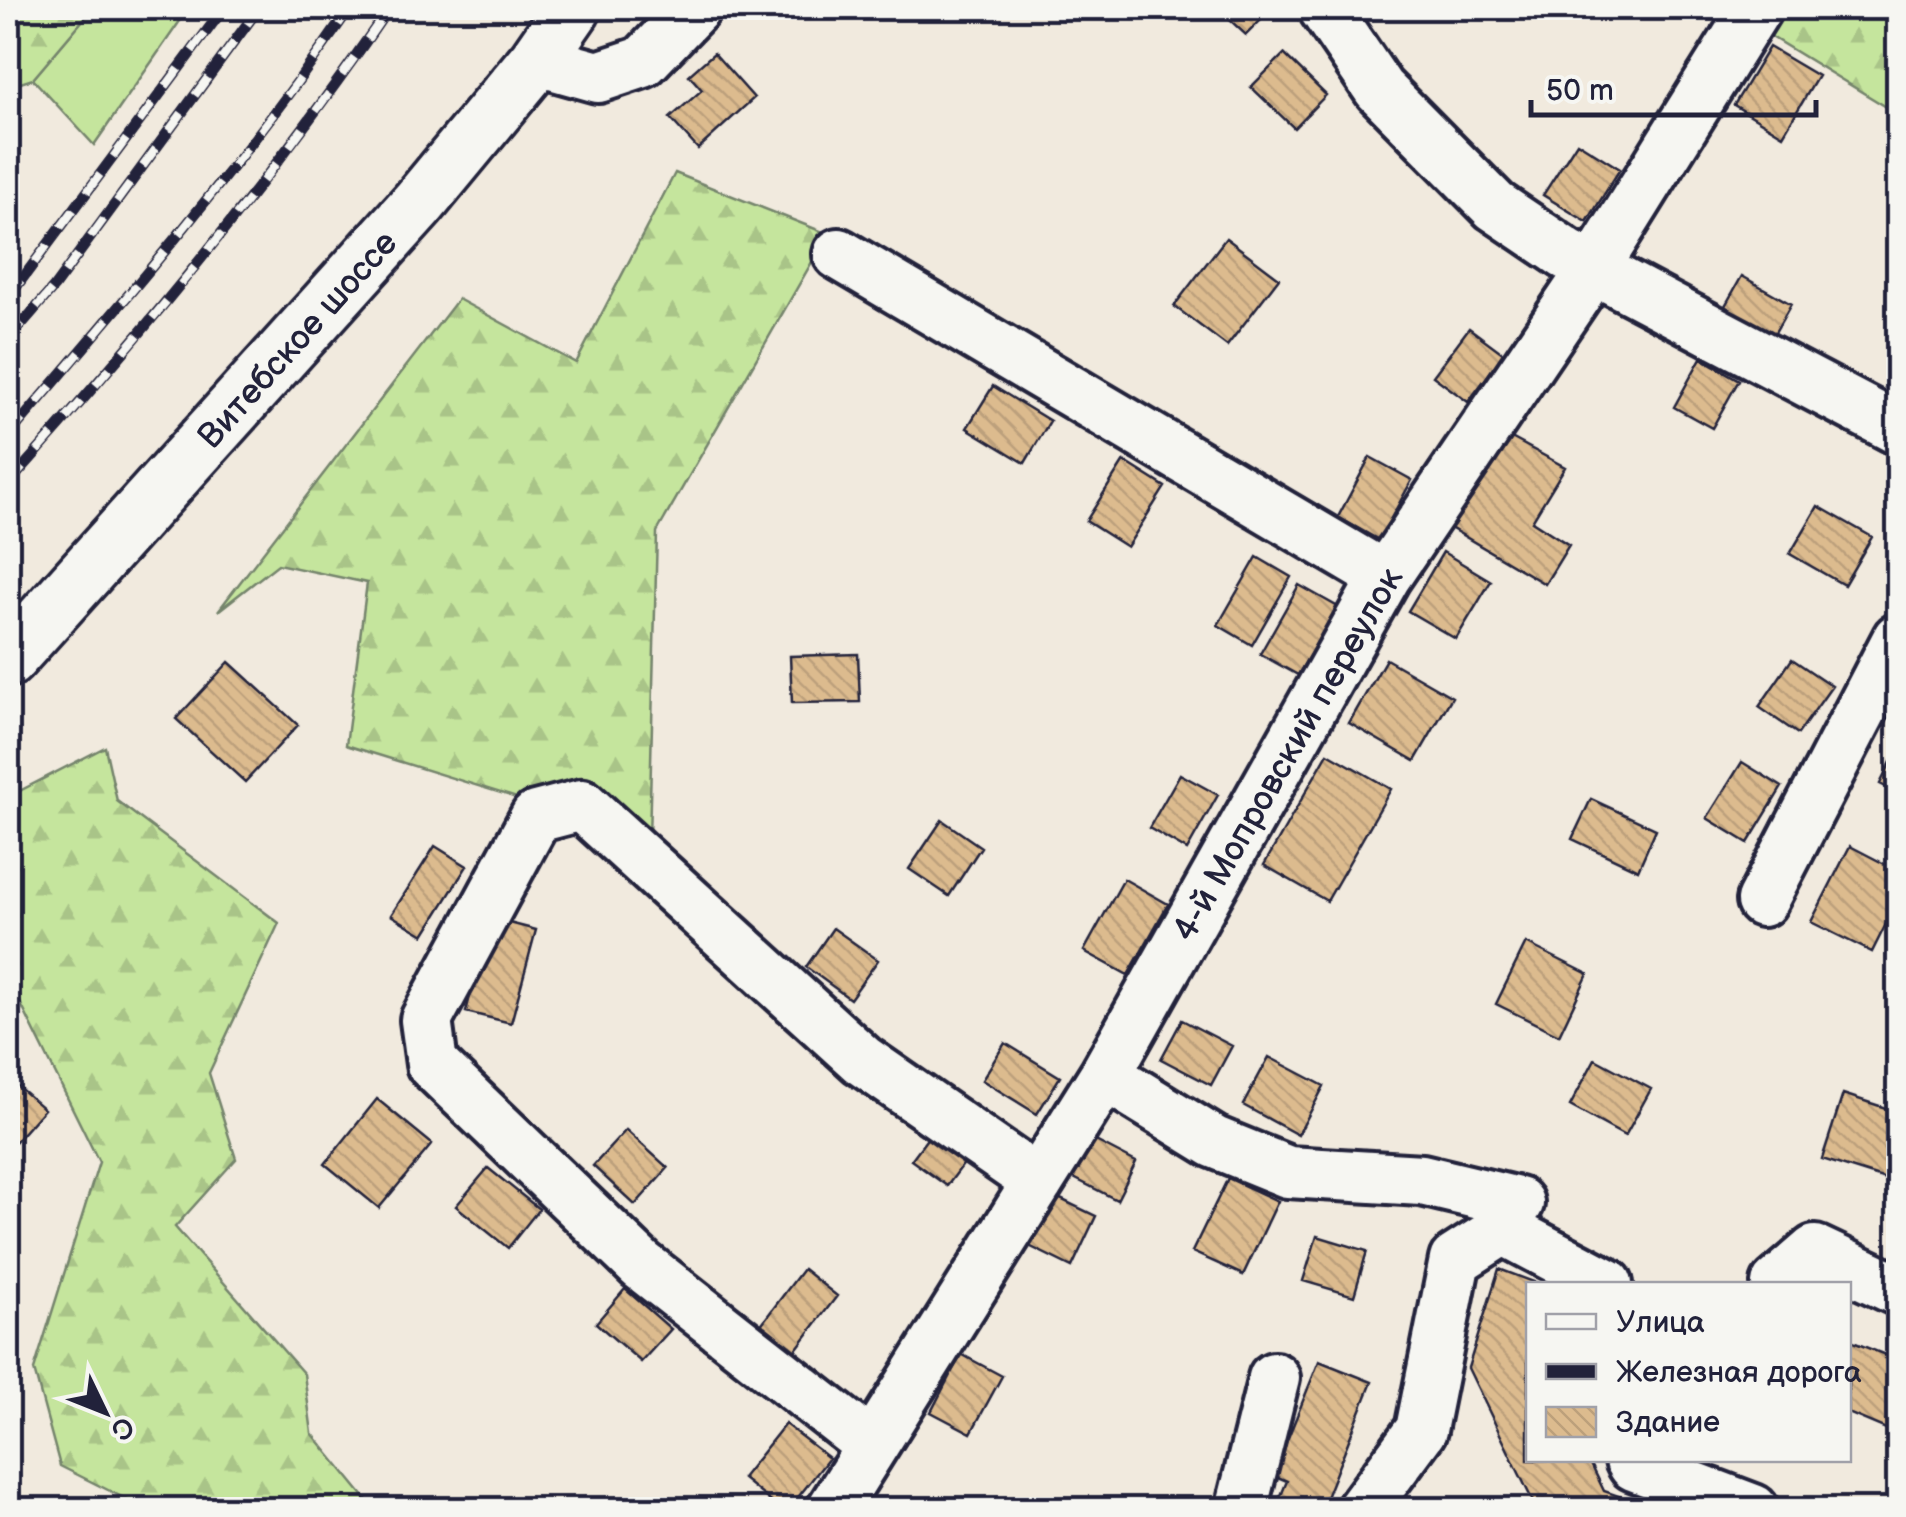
<svg xmlns="http://www.w3.org/2000/svg" width="1906" height="1517" font-family="'Balsamiq Sans',sans-serif">
	<style>
		.green { fill: #c5e59d; stroke: #74846c; stroke-width: 2.5 }
		.forest { fill: url(#forest-firs); stroke: #74846c; stroke-width: 2.5 }
		.building { fill: url(#building-back-hatch); stroke: #22223b; stroke-width: 2.5 }
		.lines { fill: none; stroke-linecap: round; stroke-linejoin: round }
		.minor-casing { stroke: #22223b; stroke-width: 58 }
		.major-casing { stroke: #22223b; stroke-width: 62 }
		.minor { stroke: #f6f6f2; stroke-width: 50 }
		.major { stroke: #f6f6f2; stroke-width: 55 }
		.rail-casing { stroke: #22223b; stroke-width: 11 }
		.rail { stroke: #f6f6f2; stroke-width: 8; stroke-dasharray: 22; stroke-linecap: butt }
		.labels { text-anchor: middle; stroke-width: 9; stroke-linejoin: round; paint-order: stroke }
		.street-label { font-size: 35px; fill: #22223b; stroke: #f6f6f2 }
	</style>
	<defs>
		<pattern id="forest-firs" width="22" height="20" patternUnits="userSpaceOnUse" patternTransform="scale(2.5)"><rect width="22" height="20" fill="#c5e59d"/><path d="M5 1l3.5 6h-7zM16 11l3.5 6h-7z" fill="#a9c488"/></pattern>
		<pattern id="building-back-hatch" width="6" height="6" patternUnits="userSpaceOnUse" patternTransform="scale(2.5)"><rect width="6" height="6" fill="#dcbb8e"/><path d="M-1 5l2 2M0 0l6 6M5-1l2 2" fill="none" stroke="#bca07b"/></pattern>
	</defs>
	<rect width="100%" height="100%" fill="#f1eade"/>
	<filter id="ink" filterUnits="userSpaceOnUse"><feTurbulence type="fractalNoise" baseFrequency=".01" numOctaves="2"/><feDisplacementMap in="SourceGraphic" scale="20" xChannelSelector="R" yChannelSelector="G"/><feConvolveMatrix kernelMatrix="1 2 1 2 8 2 1 2 1" color-interpolation-filters="sRGB"/></filter>
	<g filter="url(#ink)">
		<path class="green" d="M93 8H189L94 145 33 79Z"/>
		<path class="forest" d="M8 8H93L33 79 8 87Z
			M1787 8H1898V114L1770 36Z
			M675 173 828 234 657 532 649 839 346 745 367 583 278 564 218 611 458 299 576 363Z
			M105 747 117 801 279 923 209 1073 236 1159 175 1227 304 1374 312 1433 374 1509H146L60 1466 34 1370 99 1162 8 978V797Z"/>
		<path class="building" d="M1217 8H1273L1246 35Z
			M1769 47 1818 76 1783 135 1734 105Z
			M714 53 754 98 698 149 670 118 702 90 689 75Z
			M1284 54 1326 95 1294 128 1251 87Z
			M1577 142 1620 169 1587 222 1543 195Z
			M1226 238 1279 278 1227 346 1174 306Z
			M1742 276 1791 304 1770 341 1721 313Z
			M1469 328 1504 354 1468 402 1433 376Z
			M1701 358 1739 380 1712 428 1674 407Z
			M993 386 1050 421 1025 463 967 428Z
			M1504 434 1565 467 1532 521 1569 545 1545 584 1447 526Z
			M1370 457 1412 480 1379 540 1338 517Z
			M1124 461 1165 487 1127 547 1086 521Z
			M1818 506 1872 537 1844 585 1790 554Z
			M1443 552 1491 581 1456 639 1408 611Z
			M1257 557 1291 577 1252 645 1218 625Z
			M1299 585 1338 607 1298 675 1260 654Z
			M858 654 860 702 792 703 790 656Z
			M1386 659 1452 697 1415 761 1349 723Z
			M1792 659 1832 686 1798 734 1759 707Z
			M229 662 298 725 245 782 176 719Z
			M1898 748V793L1880 784Z
			M1328 753 1391 789 1327 901 1264 865Z
			M1742 762 1782 787 1748 843 1707 818Z
			M1180 774 1218 795 1187 850 1149 828Z
			M1591 799 1656 829 1638 870 1572 839Z
			M942 820 981 847 949 896 909 869Z
			M435 846 467 866 424 935 391 915Z
			M1850 846 1898 871V900L1872 952 1811 922Z
			M1124 879 1168 904 1128 975 1084 951Z
			M490 918 536 930 511 1023 466 1012Z
			M833 928 878 960 850 999 806 967Z
			M1526 943 1588 974 1559 1035 1496 1004Z
			M1182 1020 1232 1046 1211 1085 1161 1059Z
			M1005 1043 1060 1077 1037 1114 982 1080Z
			M1269 1057 1324 1086 1298 1135 1243 1105Z
			M1595 1059 1651 1089 1625 1136 1570 1106Z
			M8 1078 44 1109 8 1150Z
			M1843 1094 1898 1112V1183L1822 1159Z
			M377 1099 432 1144 379 1208 325 1164Z
			M938 1124 974 1150 947 1186 911 1160Z
			M626 1130 668 1168 635 1205 593 1166Z
			M1088 1137 1136 1162 1117 1200 1068 1175Z
			M488 1168 539 1209 508 1248 456 1206Z
			M1228 1178 1278 1201 1243 1275 1192 1252Z
			M1048 1193 1096 1216 1072 1267 1023 1243Z
			M1317 1236 1367 1251 1354 1296 1303 1281Z
			M803 1269 837 1296 791 1356 757 1330Z
			M1499 1269 1539 1284H1528V1460H1589L1604 1491 1659 1510H1537L1468 1368Z
			M625 1289 671 1329 641 1362 596 1323Z
			M1848 1340 1898 1360 1895 1376 1898 1434 1848 1413Z
			M961 1354 1002 1376 971 1433 931 1412Z
			M1319 1361 1372 1382 1321 1510H1275L1287 1481 1273 1475Z
			M785 1424 829 1458 788 1510H781L742 1478Z"/>
		<g class="lines">
			<defs>
				<path id="minor" d="M1324 8 1379 89 1495 206 1566 254 1898 429
					M537 60 598 77 643 62 695 8
					M839 254 1385 577
					M1762 901 1898 639
					M1105 1075 1214 1142 1288 1172 1422 1180 1518 1203
					M1777 1284 1815 1251 1898 1290
					M872 1446 641 1265 432 1064 426 1020 536 817 582 805 862 1060 1038 1182
					M1631 1460 1634 1465 1753 1510
					M832 1510 1105 1075 1385 577 1594 268 1756 8
					M1241 1510 1274 1378
					M1362 1510 1421 1430 1455 1260 1503 1229 1607 1284"/>
				<path id="major" d="M8 659 418 204 537 60 573 8"/>
			</defs>
			<use href="#minor" class="minor-casing"/>
			<use href="#major" class="major-casing"/>
			<use href="#minor" class="minor"/>
			<use href="#major" class="major"/>
			<defs>
				<path id="rail" d="M8 298 224 8
					M8 340 54 287 259 8
					M8 436C127 298 247 158 350 8
					M8 484C144 333 274 176 389 8"/>
			</defs>
			<use href="#rail" class="rail-casing"/>
			<use href="#rail" class="rail"/>
		</g>
	</g>
	<g class="labels">
		<g class="street-label">
			<text transform="translate(297 339) rotate(-48)" y="12">Витебское шоссе</text>
			<text transform="translate(1287 754) rotate(-60)" y="12">4-й Мопровский переулок</text>
		</g>
	</g>
	<rect width="1906" height="1517" fill="none" stroke="#f6f6f2" stroke-width="40"/>
	<rect x="20" y="20" width="1866" height="1477" fill="none" stroke="#22223b" stroke-width="4" filter="url(#ink)"/>
	<rect x="1526" y="1282" width="325" height="180" fill="#f6f6f2" stroke="#a1a1a9" stroke-width="2.5"/>
	<rect x="1546" y="1314" width="50" height="15" fill="#f6f6f2" stroke="#a1a1a9" stroke-width="2.5"/>
	<text x="1616" y="1332" font-size="30" fill="#22223b">Улица</text>
	<rect x="1546" y="1364" width="50" height="15" fill="#22223b" stroke="#a1a1a9" stroke-width="2.5"/>
	<text x="1616" y="1382" font-size="30" fill="#22223b">Железная дорога</text>
	<rect x="1546" y="1407" width="50" height="30" fill="url(#building-back-hatch)" stroke="#a1a1a9" stroke-width="2.5"/>
	<text x="1616" y="1432" font-size="30" fill="#22223b">Здание</text>
	<g transform="translate(105 1412) rotate(133)" stroke="#f6f6f2" stroke-width="8" paint-order="stroke">
	<path d="M0-8L18 38L0 25L-18 38Z" fill="#22223b"/>
	<text y="-15" font-size="28" font-weight="bold" text-anchor="middle" fill="#22223b">С</text>
	</g>
	<path d="M1531 100v15h285v-15" fill="none" stroke="#22223b" stroke-width="5"/>
	<text x="1546" y="100" font-size="30" fill="#22223b" stroke="#f6f6f2" stroke-width="8" paint-order="stroke">50 m</text>
</svg>
